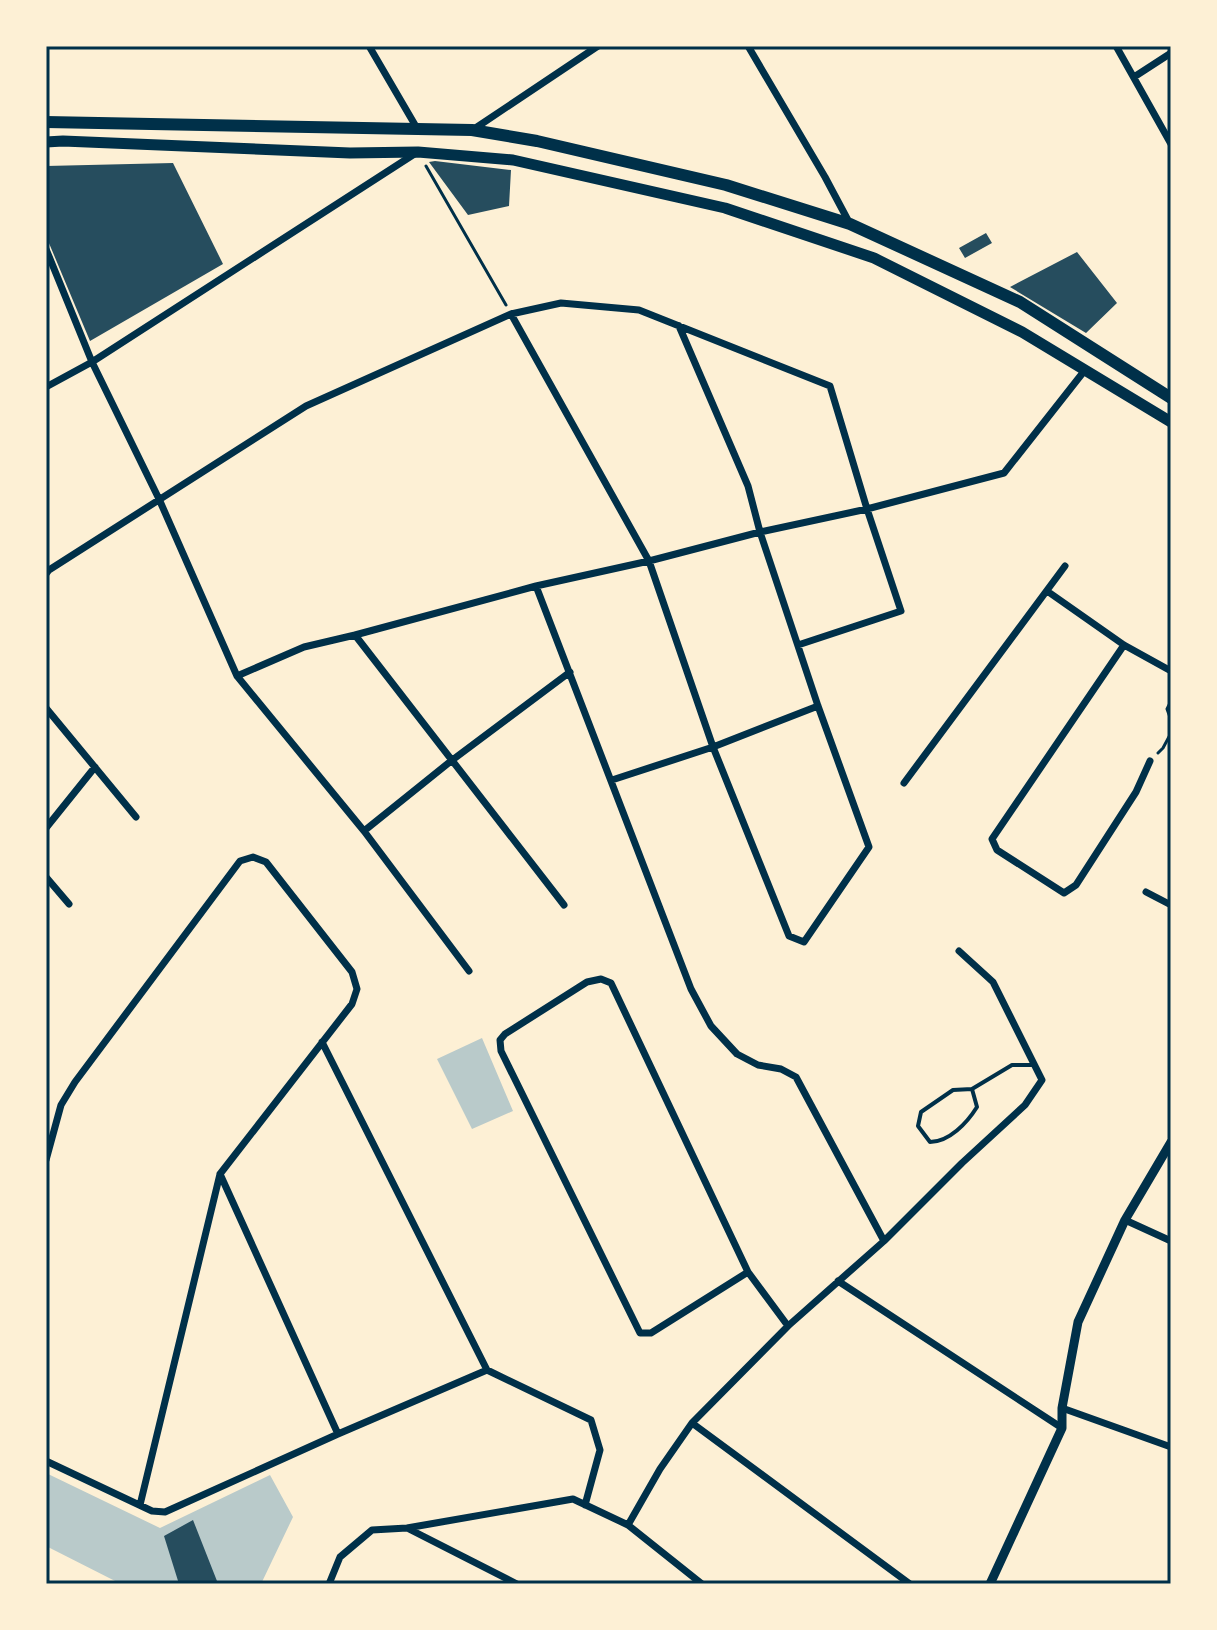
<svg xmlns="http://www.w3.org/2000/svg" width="1217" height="1630" font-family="Inter,sans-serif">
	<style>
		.green { fill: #b9caca }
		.building { fill: #264d5e }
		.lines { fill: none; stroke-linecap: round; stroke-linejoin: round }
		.path { stroke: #003049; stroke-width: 3 }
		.service { stroke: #003049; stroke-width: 4 }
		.minor { stroke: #003049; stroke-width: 7 }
		.tertiary { stroke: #003049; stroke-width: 9 }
		.secondary { stroke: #003049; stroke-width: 11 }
		.primary { stroke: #003049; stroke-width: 12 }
		.neatline { fill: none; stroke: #003049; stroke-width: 3 }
	</style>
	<rect width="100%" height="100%" fill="#fdf0d5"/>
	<path class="green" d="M482 1038 513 1111 472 1129 437 1059Z
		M46 1473 160 1528 270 1475 293 1517 261 1584H121L46 1546Z"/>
	<path class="building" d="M435 161 511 170 509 206 468 215 429 162Z
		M173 163 223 264 90 341 46 236V166Z
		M986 233 992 243 965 258 959 248Z
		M1077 252 1117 303 1086 333 1010 287Z
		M193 1520 217 1581 209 1584H179L164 1536Z"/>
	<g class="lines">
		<path class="path" d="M426 166 506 305
			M1171 701 1167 709 1171 720
			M1158 753 1163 748 1171 733"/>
		<path class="service" d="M972 1089 977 1107C967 1123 949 1142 930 1142L918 1126 921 1112 953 1090 972 1089 1012 1065H1034"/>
		<path class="minor" d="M369 46 418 130
			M748 46 825 177 850 224
			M1116 46 1171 144
			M1134 77 1171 53
			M474 129 598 46
			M46 249 92 362 159 499 237 676 364 831 469 971
			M511 314 649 561 713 747 789 936 804 942 869 847 818 706 760 532 748 486 679 326
			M46 387 92 362 416 153
			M46 574 49 570 306 406 511 314 561 303 639 310 830 386 867 509 901 611 798 645
			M536 586 691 989 711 1026 737 1054 758 1065 781 1069 796 1077 884 1241
			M1047 591 1124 645 1171 671
			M355 635 564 905
			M1124 645 992 839 997 850 1064 893 1076 885 1136 792 1150 761
			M237 676 304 647 355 635 536 586 649 561 760 532 867 509 1004 473 1085 370
			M46 708 136 817
			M612 780 713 747 818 706
			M904 783 1065 566
			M46 828 95 767
			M364 831 451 761 570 672
			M46 877 69 904
			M1146 892 1171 905
			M322 1042 487 1370 591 1420 600 1450 585 1505
			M46 1160 61 1105 75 1082 240 861 253 857 266 862 352 972 357 989 352 1004 220 1174 140 1505
			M220 1174 338 1434
			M1125 1220 1171 1241
			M748 1272 651 1333H640L501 1051 500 1040 505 1034 587 982 601 979 611 983 748 1272 788 1326
			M838 1281 1062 1428
			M1062 1408 1171 1447
			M692 1423 910 1584
			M46 1461 152 1511 165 1512 338 1434 487 1370
			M628 1525 660 1469 692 1423 788 1326 884 1241 962 1163 1025 1105 1042 1080 993 982 959 951
			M409 1529 517 1584
			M329 1584 340 1557 372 1530 407 1528 573 1499 628 1525 702 1584"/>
		<path class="tertiary" d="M990 1584 1062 1428V1408L1078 1322 1125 1220 1171 1142"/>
		<path class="secondary" d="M46 142 63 141 350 153 418 152 513 160 725 208 874 258 1022 332 1171 422"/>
		<path class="primary" d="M46 122 472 130 537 141 726 185 850 224 1020 302 1171 398"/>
	</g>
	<rect width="1217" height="1630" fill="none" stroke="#fdf0d5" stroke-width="96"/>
	<rect x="48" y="48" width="1121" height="1534" class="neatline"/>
</svg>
